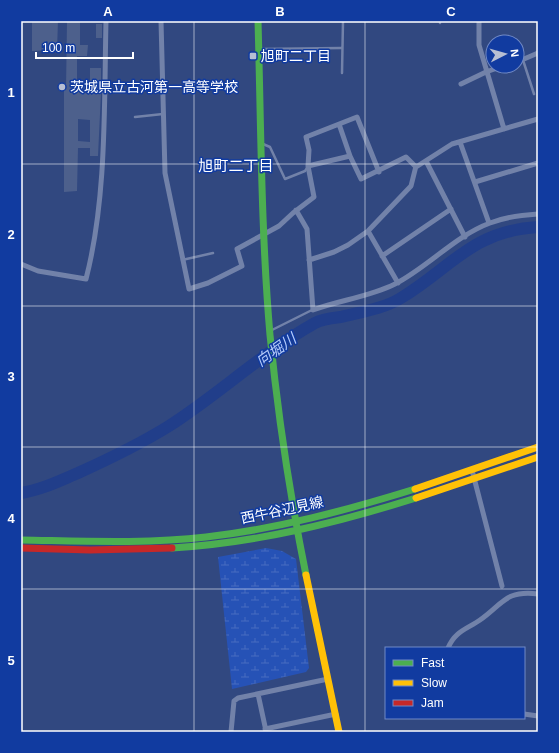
<svg xmlns="http://www.w3.org/2000/svg" width="559" height="753" font-family="Helvetica,'Noto Sans JP',sans-serif">
	<style>
		.wetland { fill: url(#wetland-marsh) }
		.water { fill: url(#water-waves) }
		.lines { fill: none; stroke-linecap: round; stroke-linejoin: round }
		.river { stroke: #213e8a; stroke-width: 12 }
		.building { fill: #4d608c; fill-rule: evenodd }
		.lane { stroke: #7282a9; stroke-width: 2.5 }
		.street { stroke: #7282a9; stroke-width: 5 }
		.fast { stroke: #4caf50; stroke-width: 7 }
		.slow { stroke: #ffc107; stroke-width: 7 }
		.jam { stroke: #c62828; stroke-width: 7 }
		.grid { fill: none; stroke: #fff; stroke-width: 1; stroke-opacity: 0.55 }
		.poi-dot { fill: #b7bfd3; stroke: #113ba0; stroke-width: 1.5 }
		.labels { text-anchor: middle; stroke-width: 3; stroke-linejoin: round; paint-order: stroke }
		.poi-label { font-size: 14px; fill: #fff; stroke: #113ba0; text-anchor: start }
		.street-label { font-size: 14px; fill: #fff; stroke: #113ba0 }
		.neighbourhood-label { font-size: 15px; fill: #fff; stroke: #113ba0 }
		.water-label { font-size: 15px; font-style: italic; fill: #b6ccfb; stroke: #113ba0 }
		.neatline { fill: none; stroke: #fff; stroke-width: 1.5 }
		.grid-label { font-size: 13px; text-anchor: middle; font-weight: bold; fill: #fff }
	</style>
	<defs>
		<pattern id="wetland-marsh" width="20" height="14" patternUnits="userSpaceOnUse"><rect width="20" height="14" fill="#2652b6"/><path d="M1 5h8M5 5V1M11 12h8M15 12V8" fill="none" stroke="#476cc1"/></pattern>
		<pattern id="water-waves" width="16" height="10" patternUnits="userSpaceOnUse"><rect width="16" height="10" fill="#213e8a"/><path d="M0 5q4-4 8 0t8 0" fill="none" stroke="#425b9c"/></pattern>
	</defs>
	<rect width="100%" height="100%" fill="#314880"/>
	<path class="wetland" d="M266 548 282 551 296 559 309 668 306 672 232 689 218 557Z"/>
	<path class="water" d="M538 225V229L509 233V228Z"/>
	<g class="lines">
		<path class="river" d="M21 493C41 490 59 481 78 473 109 459 140 444 169 426 219 394 263 352 315 323 322 319 333 318 341 317 361 312 383 309 401 298 452 267 472 231 538 227"/>
	</g>
	<path class="building" d="M32 21H58L57 50 32 51Z
		M67 21H80V45H88L87 56H77V85H90V68H101V93L98 156H90V148H78L77 191 64 192V90H66ZM78 119 90 120V142L78 141Z
		M96 24H102V38H96Z"/>
	<g class="lines">
		<path class="lane" d="M440 21V23
			M260 49 341 48
			M523 60 534 94
			M342 73 343 21
			M135 117 163 114
			M263 144 270 147 285 179 305 171 307 168
			M182 260 213 253
			M272 330 312 310"/>
		<path class="street" d="M161 21 165 173 189 289 208 283 242 266 237 249 279 226 293 213 314 197 308 166 309 150 306 137 357 117 379 172
			M479 21V45L504 129
			M517 62 538 53
			M461 84 486 72 503 66
			M339 124 350 156 361 179 406 157 416 167 452 144 538 119
			M460 142 489 223
			M426 161 465 237
			M308 166 350 156
			M475 182 538 163
			M296 210 307 229 313 310C340 300 369 297 395 284 428 267 455 236 490 223 505 217 522 215 538 214
			M368 231 398 283
			M382 256 451 209
			M309 260 334 252 348 245 368 231 411 186 416 166
			M21 264 38 271 86 279C107 198 104 104 106 21
			M472 470 502 586
			M448 648C455 631 467 629 480 620 503 604 505 590 538 594
			M258 694 266 731
			M524 714 538 716
			M265 729 336 714
			M231 732 234 701 238 698 328 679"/>
		<path class="fast" d="M258 21C261 126 261 231 270 335 278 416 290 496 306 575
			M21 540C82 541 145 544 206 537 277 529 347 510 415 489
			M172 548C256 543 336 523 416 498"/>
		<path class="slow" d="M415 489 538 447
			M416 498 538 457
			M306 575 339 732"/>
		<path class="jam" d="M21 548 90 550 172 548"/>
	</g>
	<path class="grid" d="M194 21V732M365 21V732M21 164H538M21 306H538M21 447H538M21 589H538"/>
	<g class="poi-dot">
		<rect x="249" y="52" width="8" height="8" rx="2"/>
		<circle cx="62" cy="87" r="4"/>
	</g>
	<g class="labels">
		<g class="poi-label">
			<text x="261" y="61">旭町二丁目</text>
			<text x="70" y="92">茨城県立古河第一高等学校</text>
		</g>
		<g class="street-label">
			<text transform="translate(282 510) rotate(-12)" y="5">西牛谷辺見線</text>
		</g>
		<g class="neighbourhood-label">
			<text x="236" y="171">旭町二丁目</text>
		</g>
		<g class="water-label">
			<text transform="translate(276 350) rotate(-35)" y="5">向堀川</text>
		</g>
	</g>
	<rect width="559" height="753" fill="none" stroke="#113ba0" stroke-width="44"/>
	<rect x="385" y="647" width="140" height="72" fill="#113ba0" stroke="#7089c6"/>
	<rect x="393" y="660" width="20" height="6" fill="#4caf50" stroke="#7089c6"/>
	<text x="421" y="667" font-size="12" fill="#ffffff">Fast</text>
	<rect x="393" y="680" width="20" height="6" fill="#ffc107" stroke="#7089c6"/>
	<text x="421" y="687" font-size="12" fill="#ffffff">Slow</text>
	<rect x="393" y="700" width="20" height="6" fill="#c62828" stroke="#7089c6"/>
	<text x="421" y="707" font-size="12" fill="#ffffff">Jam</text>
	<g transform="translate(505 54) rotate(84)"><circle r="19" fill="#113ba0" stroke="#7089c6"/>
	<path d="M0-3L7 15L0 10L-7 15Z" fill="#b7bfd3"/>
	<text y="-6" font-size="11" font-weight="bold" text-anchor="middle" fill="#ffffff">N</text>
	</g>
	<path d="M36 52v6h97v-6" fill="none" stroke="#ffffff" stroke-width="2"/>
	<text x="42" y="52" font-size="12" fill="#ffffff" stroke="#113ba0" stroke-width="3" paint-order="stroke">100 m</text>
	<rect x="22" y="22" width="515" height="709" class="neatline"/>
	<g class="grid-label">
		<text x="108" y="16">A</text>
		<text x="280" y="16">B</text>
		<text x="451" y="16">C</text>
		<text x="11" y="97">1</text>
		<text x="11" y="239">2</text>
		<text x="11" y="381">3</text>
		<text x="11" y="523">4</text>
		<text x="11" y="665">5</text>
	</g>
</svg>
